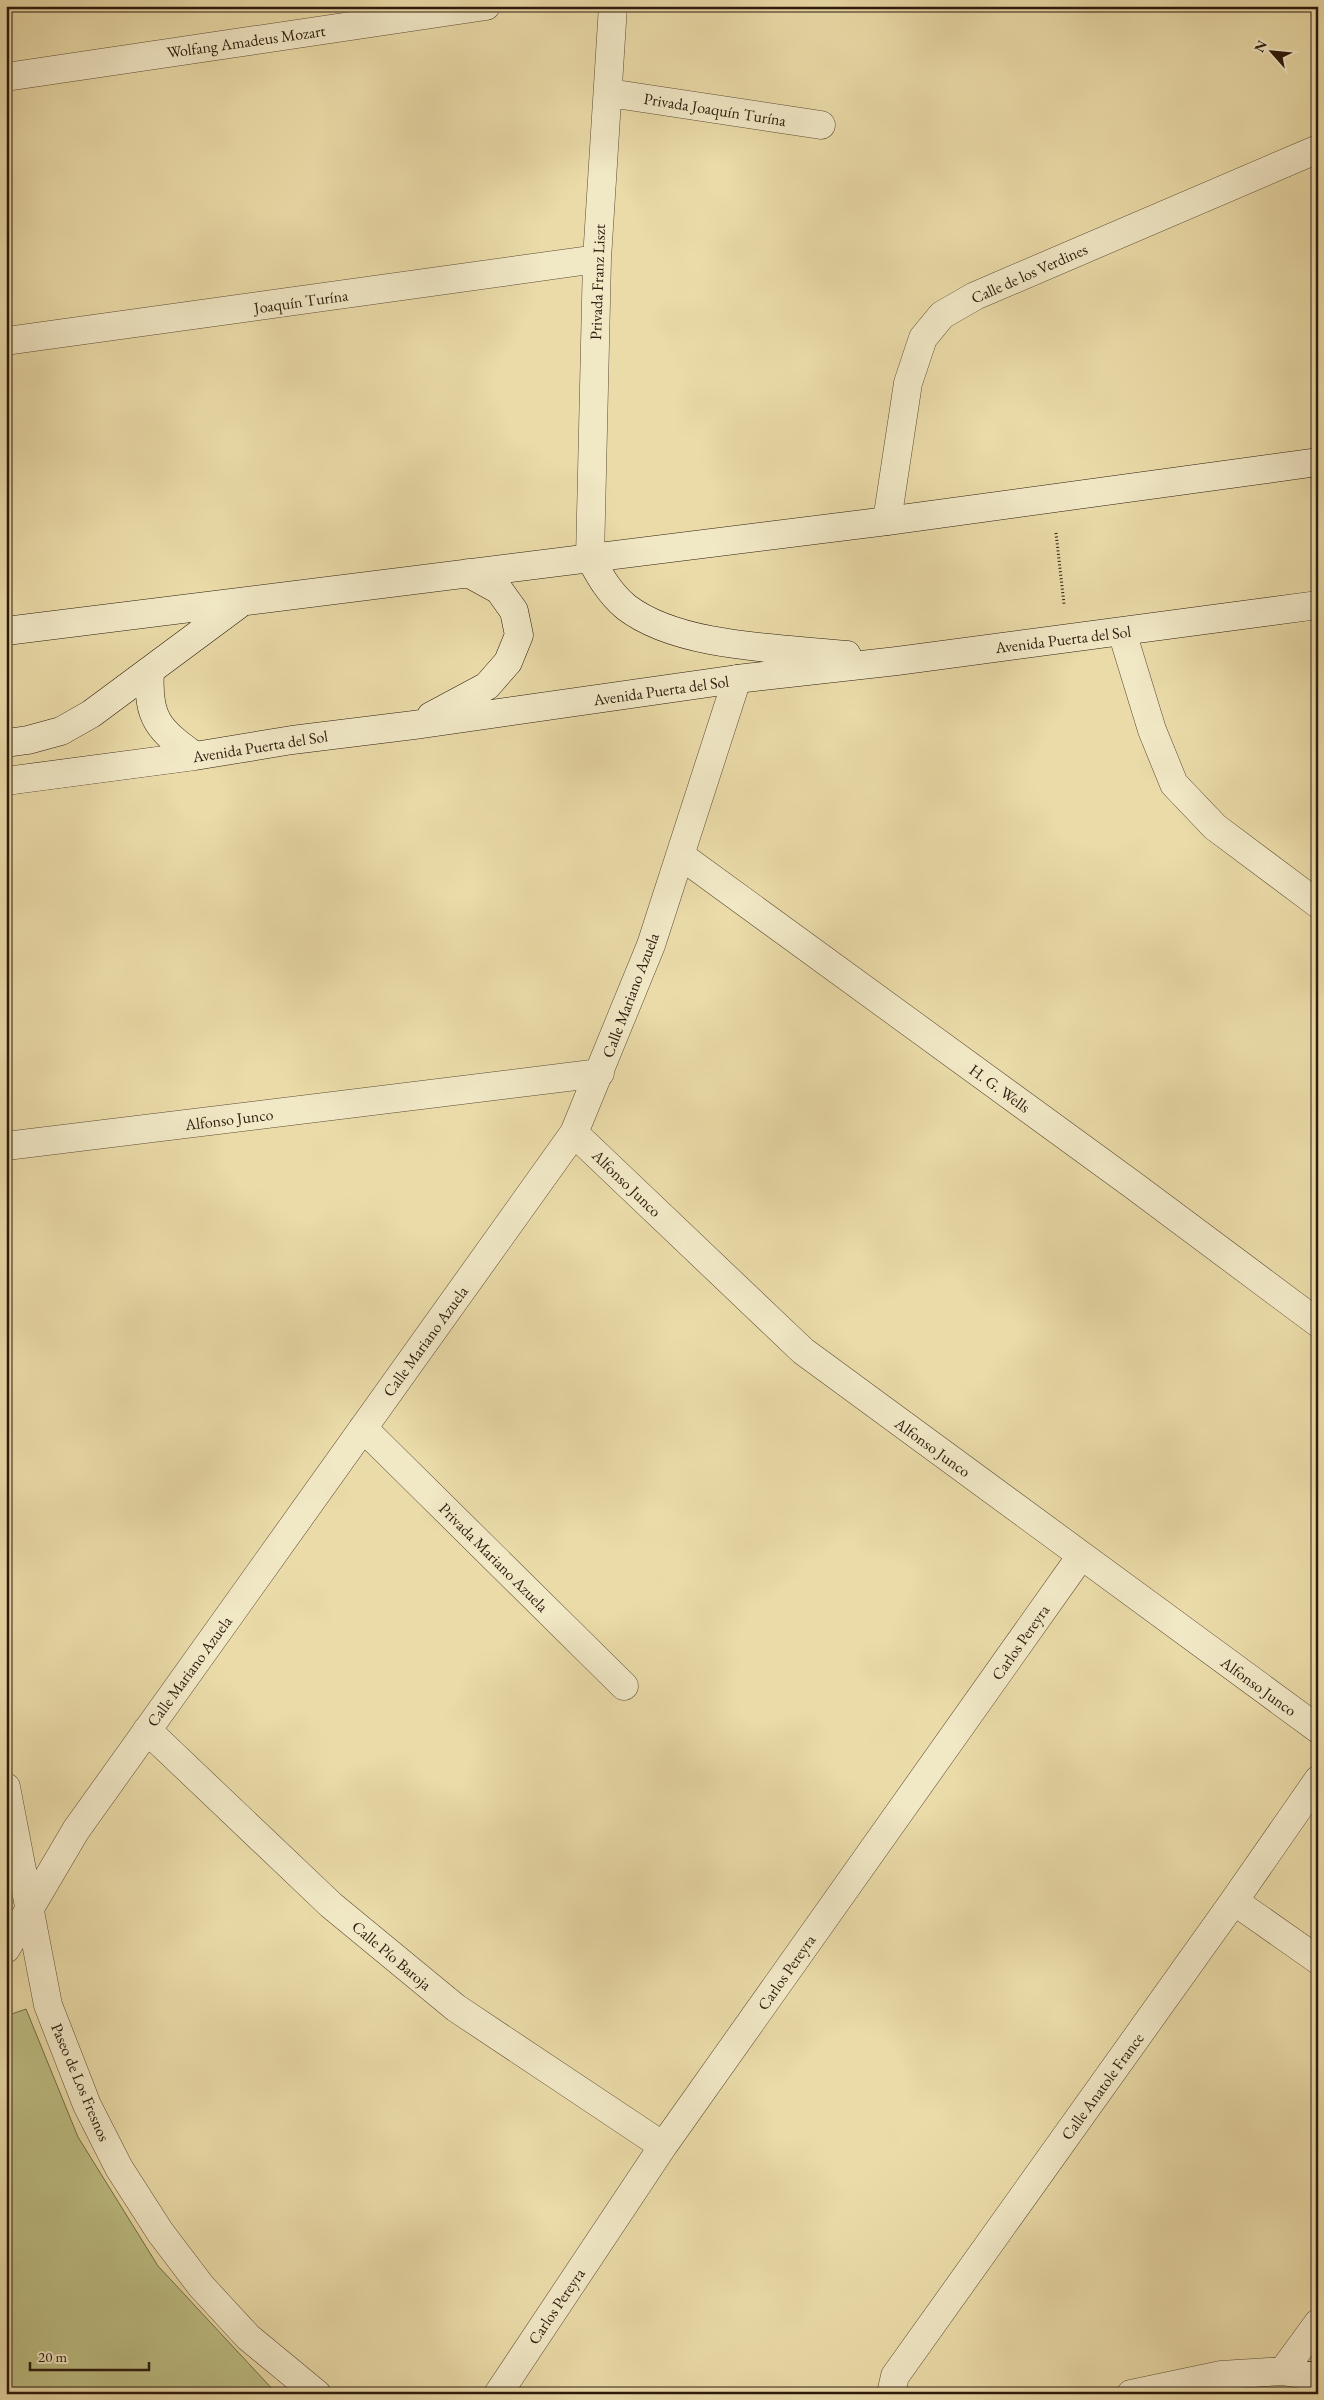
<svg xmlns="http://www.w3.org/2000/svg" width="1324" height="2400" font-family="'EB Garamond',serif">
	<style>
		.green { fill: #bdbe83; stroke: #746c48 }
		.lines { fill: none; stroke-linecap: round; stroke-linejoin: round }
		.street-casing { stroke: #5c4a33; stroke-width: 29 }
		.secondary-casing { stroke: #2c1a0c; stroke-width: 29 }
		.path { stroke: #2c1a0c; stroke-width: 3; stroke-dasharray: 1 2.5; stroke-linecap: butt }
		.street { stroke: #f1e8c6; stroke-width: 28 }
		.secondary { stroke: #f1e8c6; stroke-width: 28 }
		.labels { text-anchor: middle; stroke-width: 5; stroke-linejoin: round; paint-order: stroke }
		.street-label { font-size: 16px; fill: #2c1a0c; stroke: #f1e8c6 }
	</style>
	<rect width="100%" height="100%" fill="#eadba8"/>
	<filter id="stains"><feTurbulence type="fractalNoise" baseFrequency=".004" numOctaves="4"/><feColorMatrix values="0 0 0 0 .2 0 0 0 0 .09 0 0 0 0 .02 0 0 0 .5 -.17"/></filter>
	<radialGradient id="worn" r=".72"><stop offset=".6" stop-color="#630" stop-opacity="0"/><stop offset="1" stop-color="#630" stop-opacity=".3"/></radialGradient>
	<path class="green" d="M26 2009 78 2137 158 2266 277 2394H6V2016Z"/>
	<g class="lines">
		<defs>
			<path id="street" d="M6 77 486 6
				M609 93 821 125
				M6 341 597 259
				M887 521 908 383 923 338 942 315 975 296 1318 149
				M590 558 597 259 613 6
				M1122 632 1152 730 1174 784 1215 827 1318 904
				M680 855 1133 1185 1318 1323
				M574 1133 803 1351 1318 1729
				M6 1146 600 1073
				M363 1428 624 1686
				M147 1730 331 1905 456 2008 663 2146
				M6 1787 48 2005 87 2105 119 2168 160 2232 201 2286 248 2337 317 2394
				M1234 1901 1318 1960
				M6 1949 76 1830 574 1133 651 945 737 679
				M1283 2371 1318 2323
				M498 2394 663 2146 1081 1556
				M891 2394 895 2376 1234 1901 1318 1780
				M1131 2394 1221 2375 1283 2371 1318 2377"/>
			<path id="secondary" d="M590 558C600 576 609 593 626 607 679 648 781 648 847 655
				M6 631 887 521 1318 462
				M150 672C147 719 159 730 195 756
				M431 716 487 686 508 662 519 635 514 611 499 590 468 573
				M6 743 28 740 61 731 91 714 242 602
				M6 781 195 756 292 740 414 725 737 679 897 661 1318 605"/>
		</defs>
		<use href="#street" class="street-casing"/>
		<use href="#secondary" class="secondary-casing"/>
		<path class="path" d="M1056 533 1064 604"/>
		<use href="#street" class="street"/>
		<use href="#secondary" class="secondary"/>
	</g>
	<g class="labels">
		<g class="street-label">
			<text transform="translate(246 41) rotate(-8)" y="6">Wolfang Amadeus Mozart</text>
			<text transform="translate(715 109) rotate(9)" y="6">Privada Joaquín Turína</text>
			<text transform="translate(1029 273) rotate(-24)" y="6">Calle de los Verdines</text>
			<text transform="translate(597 282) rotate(-88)" y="6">Privada Franz Liszt</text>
			<text transform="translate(301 301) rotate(-8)" y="6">Joaquín Turína</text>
			<text transform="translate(1063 639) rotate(-7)" y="6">Avenida Puerta del Sol</text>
			<text transform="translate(661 690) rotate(-8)" y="6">Avenida Puerta del Sol</text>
			<text transform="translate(260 746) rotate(-9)" y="6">Avenida Puerta del Sol</text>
			<text transform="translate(630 995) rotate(-69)" y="6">Calle Mariano Azuela</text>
			<text transform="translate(1000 1088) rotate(36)" y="6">H. G. Wells</text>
			<text transform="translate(229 1119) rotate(-7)" y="6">Alfonso Junco</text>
			<text transform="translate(627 1183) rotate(44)" y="6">Alfonso Junco</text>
			<text transform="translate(425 1341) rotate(-54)" y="6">Calle Mariano Azuela</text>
			<text transform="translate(933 1447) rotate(36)" y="6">Alfonso Junco</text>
			<text transform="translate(494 1557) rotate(45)" y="6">Privada Mariano Azuela</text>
			<text transform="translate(1020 1642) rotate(-55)" y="6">Carlos Pereyra</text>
			<text transform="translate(189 1671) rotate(-54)" y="6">Calle Mariano Azuela</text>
			<text transform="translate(1259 1686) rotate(36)" y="6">Alfonso Junco</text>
			<text transform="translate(392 1955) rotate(40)" y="6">Calle Pío Baroja</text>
			<text transform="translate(786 1972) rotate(-55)" y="6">Carlos Pereyra</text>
			<text transform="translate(81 2082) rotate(67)" y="6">Paseo de Los Fresnos</text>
			<text transform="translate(1102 2086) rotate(-54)" y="6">Calle Anatole France</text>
			<text transform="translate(556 2306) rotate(-56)" y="6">Carlos Pereyra</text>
		</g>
	</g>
	<rect width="1324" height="2400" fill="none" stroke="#eadba8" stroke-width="25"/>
	<rect x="8" y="8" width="1309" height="2385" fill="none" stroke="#2c1a0c" stroke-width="2.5"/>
	<rect x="12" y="12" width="1299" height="2375" fill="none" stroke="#2c1a0c"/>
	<g transform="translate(1272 52) rotate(297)" stroke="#f1e8c6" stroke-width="4" paint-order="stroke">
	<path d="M0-4L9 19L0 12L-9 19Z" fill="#2c1a0c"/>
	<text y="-8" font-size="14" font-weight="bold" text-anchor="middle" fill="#2c1a0c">N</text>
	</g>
	<path d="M30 2362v8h119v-8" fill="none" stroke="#2c1a0c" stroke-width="2.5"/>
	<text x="38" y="2362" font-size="15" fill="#2c1a0c" stroke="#f1e8c6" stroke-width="4" paint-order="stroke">20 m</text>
	<rect width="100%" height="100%" filter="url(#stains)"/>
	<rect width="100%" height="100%" fill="url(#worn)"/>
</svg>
